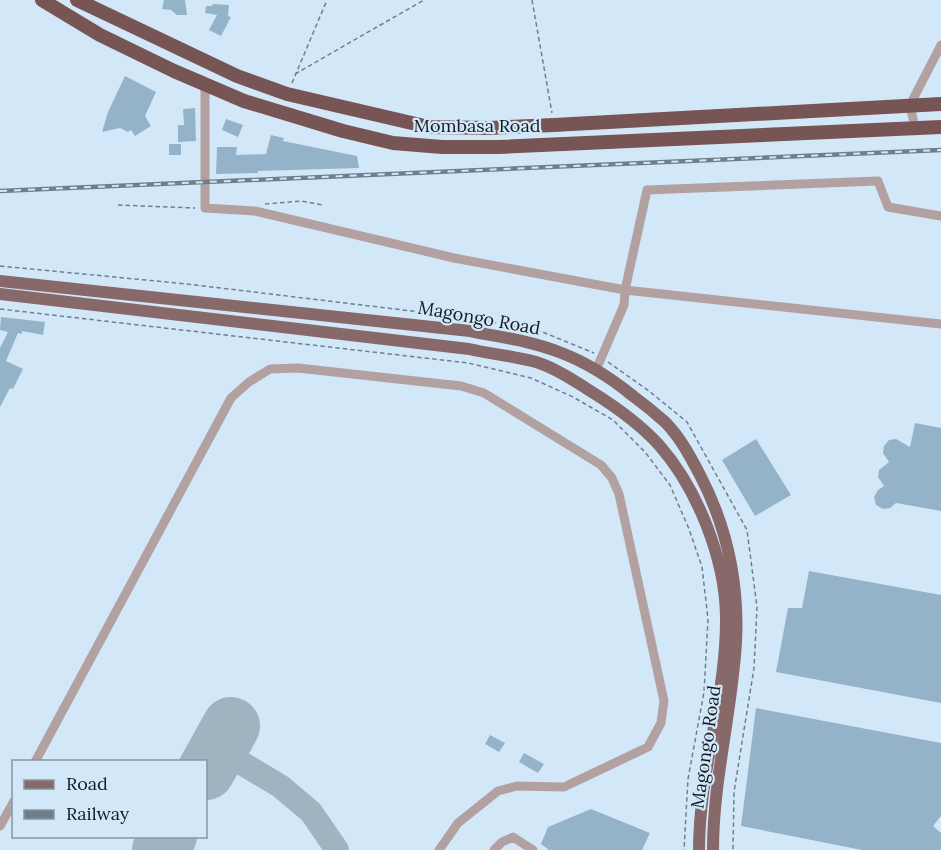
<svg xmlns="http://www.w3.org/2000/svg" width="941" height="850" font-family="Lora,serif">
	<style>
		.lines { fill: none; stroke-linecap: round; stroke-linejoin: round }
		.taxiway { stroke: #a0b3c1; stroke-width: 24 }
		.runway { stroke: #a0b3c1; stroke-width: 58 }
		.building { fill: #95b3c8 }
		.path { stroke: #707f8a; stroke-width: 1.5; stroke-dasharray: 4.5 3; stroke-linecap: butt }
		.minor { stroke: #b3a1a1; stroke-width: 9 }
		.major { stroke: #876969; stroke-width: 12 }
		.highway { stroke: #755; stroke-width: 14 }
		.rail-casing { stroke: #6f7e89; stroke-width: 4.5 }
		.rail { stroke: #d2e8f9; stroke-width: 2; stroke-dasharray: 7; stroke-linecap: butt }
		.labels { text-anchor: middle; stroke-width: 4.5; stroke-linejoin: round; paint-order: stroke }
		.street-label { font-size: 18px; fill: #131b21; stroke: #d2e8f9 }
	</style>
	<rect width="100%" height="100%" fill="#d2e8f9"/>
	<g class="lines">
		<path class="taxiway" d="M218 749 280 786 311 812 337 850"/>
		<path class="runway" d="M206 771 231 726
			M161 850 168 836"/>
	</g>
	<path class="building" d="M164 0H185L187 15H177L171 10 162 9Z
		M213 4 229 5 228 16 231 17 221 36 209 30 217 15 205 13 206 6H212Z
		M125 76 156 92 145 116 151 126 135 136 131 130 128 132 120 128 102 132 108 112Z
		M195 108 196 141 178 142V125H184L183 109Z
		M226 119 243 125 238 137 222 130Z
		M271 135 284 138 283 141 357 156 359 168 258 171V173L216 174 217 147H237L236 155 266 154Z
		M169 144H181V155H169Z
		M1 317 45 322 43 335 22 331V334L18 333 6 361 23 369 13 389 10 388 0 407V348L8 332 0 330Z
		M915 423 941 428V511L896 503 890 508 883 509 876 505 874 497 878 490 884 486 878 477 879 470 889 462 883 453 884 446 889 440 896 439 910 447Z
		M756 439 791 495 755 516 722 460Z
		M809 571 941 595V703L776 672 788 608H802Z
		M756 708 941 743V816L933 826 941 833V850H862L741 826Z
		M490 735 505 743 499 752 485 744Z
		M524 753 544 764 538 773 519 762Z
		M591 809 650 833 642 850H549L541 844 548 827Z"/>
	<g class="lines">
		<path class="path" d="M532 0 552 113
			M295 74 424 0
			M292 83 327 0
			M265 204 301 201 323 205
			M118 205 195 208
			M0 266 187 284 470 318 540 331 594 353
			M0 309 468 363 531 378 573 397 613 420 645 452 670 485 689 529 702 567 708 619 704 692 688 779 684 850
			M608 362 649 391 687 422 747 530 757 607 754 668 734 792 733 850"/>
		<path class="minor" d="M205 85V208L255 211 454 258 625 290 941 324
			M915 128 910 105 941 45
			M596 370 624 305 625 290 647 190 878 181 888 207 941 216
			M35 762 231 398 249 382 270 369 298 368 461 386 484 393 601 465 612 478 619 494 664 701 661 723 648 747 564 787 517 786 498 791 458 823 439 850
			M0 826 14 801
			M494 850 502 842 513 837 533 850"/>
		<path class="major" d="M0 281 470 331C500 337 531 341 559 352 586 362 611 378 633 396 644 404 655 413 665 422 680 437 690 456 700 475 727 527 739 583 736 642 732 712 713 780 713 850
			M0 294 469 349C491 354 514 356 536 362 555 368 575 381 592 392 616 407 640 424 659 445 697 488 725 558 726 616 727 695 699 771 699 850"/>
		<path class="highway" d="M42 0 100 35 174 71 244 101 343 131 393 143 442 147H499L941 127
			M77 0 237 76 287 94 429 127 488 128 554 125 941 104"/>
		<defs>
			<path id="rail" d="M0 191 941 150"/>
		</defs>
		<use href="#rail" class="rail-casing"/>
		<use href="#rail" class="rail"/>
	</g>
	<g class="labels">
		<g class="street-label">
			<text x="477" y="132">Mombasa Road</text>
			<text transform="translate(479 318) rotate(10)" y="6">Magongo Road</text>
			<text transform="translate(706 747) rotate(-82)" y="6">Magongo Road</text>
		</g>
	</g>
	<rect x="12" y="760" width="195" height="78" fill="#d2e8f9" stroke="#8696a3" stroke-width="1.5"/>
	<rect x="24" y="780" width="30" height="9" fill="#876969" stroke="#8696a3" stroke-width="1.5"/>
	<text x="66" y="790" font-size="18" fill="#131b21">Road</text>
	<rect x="24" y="810" width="30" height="9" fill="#6f7e89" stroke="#8696a3" stroke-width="1.5"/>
	<text x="66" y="820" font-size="18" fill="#131b21">Railway</text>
</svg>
